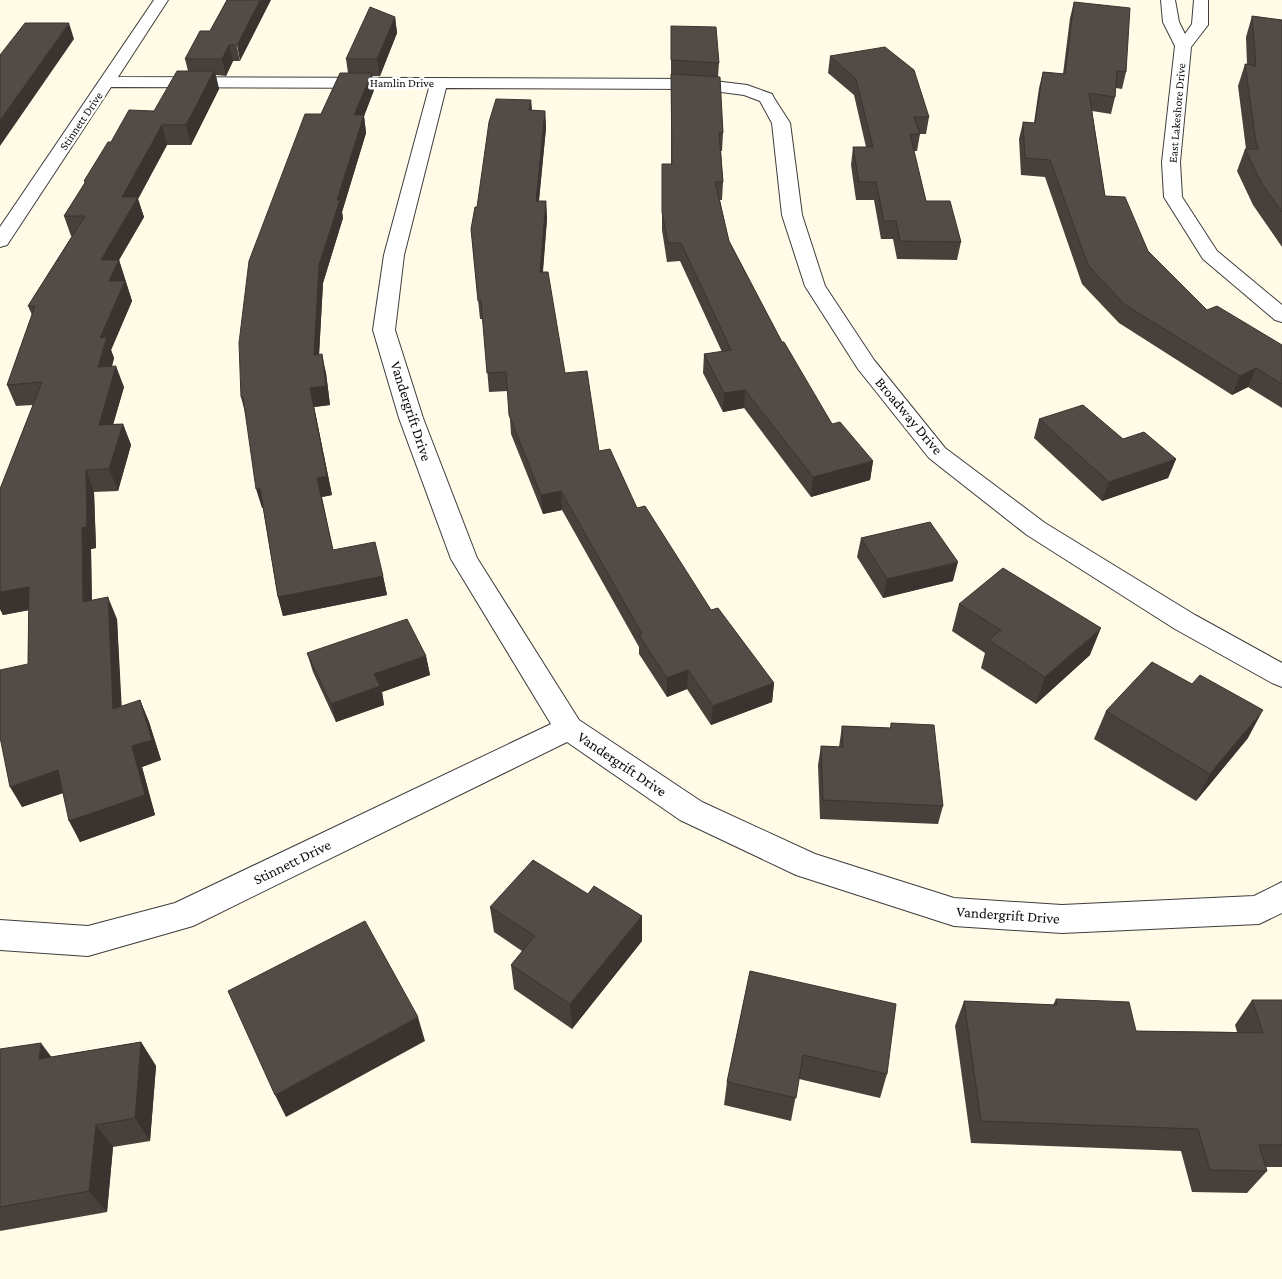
<svg xmlns="http://www.w3.org/2000/svg" width="1282" height="1279" font-family="'Crimson Pro',serif">
	<style>
		.lines { fill: none; stroke-linecap: round; stroke-linejoin: round }
		.minor-casing { stroke: #3d3d3d; stroke-width: 2 }
		.minor { fill: #fff; fill-rule: evenodd }
		.wall { fill: #47403b }
		.shaded-wall { fill: #3a3430 }
		.building { fill: #534b45; stroke: #3a3430 }
		.labels { text-anchor: middle; stroke-width: 5; stroke-linejoin: round; paint-order: stroke }
		.far-street-label { font-size: 12px; fill: #0a0a0a; stroke: #fff }
		.street-label { font-size: 15px; fill: #0a0a0a; stroke: #fff }
	</style>
	<rect width="100%" height="100%" fill="#fffbe6"/>
	<g class="lines">
		<defs>
			<path id="minor" d="M154 0H168L118 77 698 79 747 85 772 94 774 98 790 123 802 215 825 286 874 360 945 448 1045 523 1195 615 1282 663V687L1272 683 1175 629 1027 535 929 458 858 369 805 286 782 215 772 123 760 101 744 95 698 89 446 88 404 255 395 330 423 418 477 558 579 720 702 802 815 854 954 898 1062 905 1254 896 1282 882V913L1259 924 1062 933 954 926 796 875 680 820 567 742 193 926 88 956 0 950V920L88 926 175 903 551 724 451 559 399 418 373 330 384 255 429 88 111 87 7 245 0 247V227Z
				M1161 0H1175L1179 22 1185 34 1192 24 1194 0H1208V25L1191 47 1180 162 1182 197 1217 251 1282 305V322L1275 320 1203 259 1164 197 1162 162 1175 46 1163 22Z"/>
		</defs>
		<use href="#minor" class="minor-casing"/>
		<use href="#minor" class="minor"/>
	</g>
	<path class="wall" d="M227 0 240 61H233L226 76 216 75 219 89 191 145H167L138 199 144 217 119 260 132 301 111 350 114 358 112 366 124 387 113 424H123L131 445 118 491 94 492 96 548 91 549 92 600 117 619 121 707 140 700 149 722 161 760 142 767 155 815 80 842 63 793 22 807 28 664 29 610 3 615 0 609V489L33 405 16 406 7 385 32 315 28 306 72 236H71L64 216 85 184 84 181 111 142 154 111 188 71 185 59 210 31Z
		M1074 2 1126 72 1122 89 1116 88 1115 97 1111 114 1092 111 1105 196 1148 251 1207 310 1282 345V408L1248 387 1232 395 1119 323 1082 284 1045 177 1021 175 1019 139 1023 122 1034 123 1039 88 1043 72 1063 74 1070 18Z
		M1252 16 1282 20V247L1253 205 1237 171 1245 149H1246L1238 86 1245 64 1247 65 1246 37Z
		M395 17 397 33 380 76H372L374 90 364 116 366 133 342 212 343 218 323 283 319 354 326 373 330 405 314 407 332 495 322 497 333 550 383 576 387 595 283 616 278 597 263 508H262L321 114 348 73 346 59Z
		M671 26 719 63 718 77 723 133 722 151H721L723 182 722 200H720L729 241 782 342 832 424 873 461 870 480 811 497 744 408 723 412 703 373 704 354 722 352 680 261 667 262 662 230V182L671 164Z
		M830 56 929 117 926 134H920L917 151H914L926 201 961 242 957 260 897 259 893 239H881L874 200H856L851 165 853 147H866L854 95 828 73Z
		M531 100 532 110 545 111 546 128 539 201H546L547 219 543 272 565 373 599 451 637 508 711 610 774 683 772 702 711 725 687 689 667 697 639 654V647L562 510 543 514 511 434 508 391 489 392 483 319H480L471 229 477 207Z
		M1039 419 1123 439 1176 459 1168 478 1102 501 1034 438Z
		M861 538 953 581 883 598 857 557Z
		M959 604 1090 655 1036 704 981 668 985 653 952 631Z
		M307 653 426 656 430 675 382 692 384 705 336 722 313 672Z
		M1192 684 1248 738 1196 801 1094 739 1106 711Z
		M891 723 943 806 938 824 820 819 818 765 821 746 839 747 842 726 890 728Z
		M588 894 642 916V941L572 1029 514 989 511 965 522 951 494 932 490 907Z
		M750 971 887 1074 880 1098 799 1079 791 1121 724 1105 727 1082Z
		M1056 999 1136 1031 1237 1032 1235 1025 1252 1000H1282V1167H1266L1267 1171 1247 1193 1192 1192 1181 1151 971 1143 955 1026 964 1001 1053 1005Z
		M141 1042 156 1066 150 1141 113 1147 107 1212 0 1231V1049L51 1057Z"/>
	<path class="shaded-wall" d="M260 0H271L240 61 237 45Z
		M395 17 397 33 380 76 377 59Z
		M69 23 74 39 0 146V120Z
		M229 45 233 61 226 76 222 59Z
		M214 71 219 89 191 145 186 125Z
		M372 73 374 90 364 116 366 133 342 212 343 218 323 283 318 374 314 355 319 265 337 200 354 115Z
		M531 100 532 117 529 110Z
		M545 111 546 128 537 219 536 201Z
		M162 125 167 145 138 199 144 217 119 260 132 301 111 350 114 358 106 388 98 367 100 338 101 260 122 197Z
		M546 201 547 219 541 291 540 272Z
		M322 354 326 373 330 405 314 407 332 495 322 497 317 478 310 388Z
		M116 366 124 387 107 446 99 425Z
		M1256 368 1248 387 1232 395 1240 376Z
		M745 390 744 408 723 412 724 393Z
		M241 397H243L246 416Z
		M123 424 131 445 118 491 109 469Z
		M1176 459 1168 478 1102 501 1109 482Z
		M873 461 870 480 811 497 813 477Z
		M86 470 94 492 96 548 91 549 92 624 83 602 82 528Z
		M260 488 265 507 262 508 256 489Z
		M561 491 562 510 543 514 541 495Z
		M958 562 953 581 883 598 887 579Z
		M383 576 387 595 283 616 278 597Z
		M29 587 40 608 3 615 0 609V592Z
		M108 597 117 619 123 730 113 709Z
		M1101 628 1090 655 1036 704 1045 677Z
		M426 656 430 675 382 692 384 705 336 722 331 704 374 674Z
		M688 670 687 689 667 697V678Z
		M774 683 772 702 711 725 713 706Z
		M140 700 149 722 161 760 142 767 155 815 80 842 69 821 132 746Z
		M1263 710 1248 738 1196 801 1210 774Z
		M58 770 69 791 22 807 10 787Z
		M642 916V941L572 1029 570 1004Z
		M418 1017 425 1041 286 1117 275 1095Z
		M141 1042 156 1066 150 1141 135 1118Z
		M41 1043 59 1067 39 1059Z
		M96 1125 113 1147 107 1212 89 1191Z"/>
	<path class="building" d="M227 0H260L237 45H229L222 59H185L200 31H210Z
		M1074 2 1130 8 1126 72 1117 71 1115 97 1089 93 1105 196 1125 197 1148 251 1207 310 1217 306 1282 345V384L1256 368 1240 376 1124 304 1088 265 1050 160 1025 158 1023 122 1035 123 1043 72 1065 74Z
		M370 7 395 17 377 59H346Z
		M1252 16 1282 20V212L1261 182 1245 149H1259L1256 142 1245 64 1256 66Z
		M25 23H69L0 120V55Z
		M671 26 716 27 719 63 671 60Z
		M885 47 914 70 929 117H914L920 134H910L926 201H950L961 242 900 241 896 221H884L876 182H859L853 147H873L856 79 830 56Z
		M177 71H214L186 125H162L122 197H138L101 260H119L109 281H125L100 338 107 337 98 367 116 366 99 425 123 424 109 469 86 470 87 527 82 528 83 602 108 597 113 709 140 700 152 740 132 746 145 795 69 821 58 770 10 787 0 737V670L28 664 29 587 0 592V489L42 382 7 385 35 306H28L85 216H64L86 181H84L108 142H111L129 110 154 111Z
		M340 73H372L354 115H364L337 200H340L319 265 314 355 322 354 326 386 310 388 327 476 317 478 333 550 375 542 383 576 278 597 260 488 256 489 243 397H241L239 343 249 261 305 114H321Z
		M671 74 720 77 723 133H719L723 182H715L729 241 782 342H784L832 424 840 422 873 461 813 477 745 390 724 393 704 354 731 350 681 243H668L662 212V164H672Z
		M496 99 531 100 529 110 545 111 536 201H546L540 272H548L565 373 587 371 599 451 610 449 637 508 645 506 711 610 718 608 774 683 713 706 688 670 667 678 639 635 642 634 561 491 541 495 509 415 506 372 487 373 481 301H478L471 229 475 207H477L489 122Z
		M1083 405 1123 439 1144 432 1176 459 1109 482 1039 419Z
		M930 522 958 562 887 579 861 538Z
		M1003 568 1101 628 1045 677 989 640 1001 630 959 604Z
		M407 619 426 656 374 674 380 686 331 704 307 653Z
		M1152 662 1192 684 1200 675 1263 710 1210 774 1106 711Z
		M891 723 934 725 943 806 823 800 821 746 843 747 842 726 891 728Z
		M533 860 588 894 594 886 642 916 570 1004 511 965 535 936 490 907Z
		M365 921 418 1017 275 1095 228 991Z
		M750 971 896 1004 887 1074 803 1055 796 1098 727 1082Z
		M1056 999 1129 1002 1136 1031 1263 1033 1252 1000H1282V1145H1259L1267 1171 1210 1170 1198 1129 981 1121 964 1001 1057 1005Z
		M141 1042 135 1118 96 1125 89 1191 0 1207V1049L41 1043 39 1059Z"/>
	<g class="labels">
		<g class="far-street-label">
			<text x="402" y="87">Hamlin Drive</text>
			<text transform="translate(1177 113) rotate(-85)" y="4">East Lakeshore Drive</text>
			<text transform="translate(81 121) rotate(-56)" y="4">Stinnett Drive</text>
		</g>
		<g class="street-label">
			<text transform="translate(411 411) rotate(72)" y="5">Vandergrift Drive</text>
			<text transform="translate(909 416) rotate(50)" y="5">Broadway Drive</text>
			<text transform="translate(622 764) rotate(34)" y="5">Vandergrift Drive</text>
			<text transform="translate(292 862) rotate(-26)" y="5">Stinnett Drive</text>
			<text transform="translate(1008 915) rotate(4)" y="5">Vandergrift Drive</text>
		</g>
	</g>
</svg>
